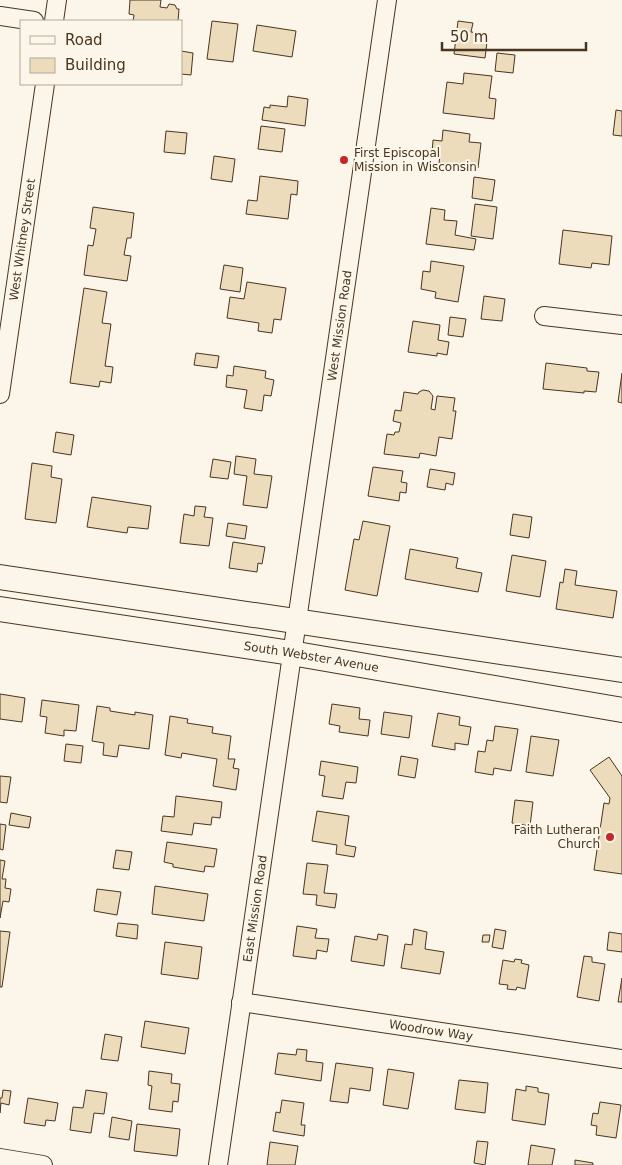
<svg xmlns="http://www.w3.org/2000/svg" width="622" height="1165" font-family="'DejaVu Sans',sans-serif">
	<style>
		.building { fill: #ecdcbc; stroke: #4a3520 }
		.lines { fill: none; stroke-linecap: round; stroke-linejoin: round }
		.street-casing { stroke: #4a3520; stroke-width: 20 }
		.secondary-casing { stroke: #4a3520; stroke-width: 26 }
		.street { stroke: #fbf6e9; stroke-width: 18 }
		.secondary { stroke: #fbf6e9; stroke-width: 24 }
		.poi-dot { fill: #c62828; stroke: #fbf6e9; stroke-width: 2 }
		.labels { text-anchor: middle; stroke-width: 4; stroke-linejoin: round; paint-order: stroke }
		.poi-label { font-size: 12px; fill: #4a3520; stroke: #fbf6e9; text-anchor: start }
		.street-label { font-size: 12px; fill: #4a3520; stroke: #fbf6e9 }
	</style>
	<rect width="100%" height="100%" fill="#fbf6e9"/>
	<path class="building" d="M130 0H161L160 7 167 8 169 4 175 5 177 9H179L178 21H133L134 15 129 14Z
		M212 21 238 24 233 62 207 59Z
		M458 21 473 23 471 32 488 34 485 58 454 54Z
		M257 25 296 31 292 57 253 51Z
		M181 51 193 53 191 75 181 74Z
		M497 53 515 55 513 73 495 71Z
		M464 73 492 76 489 98 496 99 494 119 443 113 447 82 463 84Z
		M288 96 308 99 305 126 262 120 264 107 270 108V105L287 107Z
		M616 110 622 111V136L613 135Z
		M261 126 285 129 282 152 258 149Z
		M443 130 470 134 469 142 481 143 478 168 439 163 440 155 432 154 433 140 442 141Z
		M166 131 187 133 185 154 164 152Z
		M214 156 235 159 232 182 211 179Z
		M260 176 298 181 297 195 291 194 288 219 246 214 248 200 257 201Z
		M474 177 495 180 492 201 472 198Z
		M475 204 497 207 493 239 471 236Z
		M93 207 134 213 131 238H127L124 255 131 256 127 281 84 275 88 245 93 246 96 229 90 228Z
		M431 208 445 210 444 220 457 221 455 235 476 239 474 250 426 244Z
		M563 230 612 236 609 265 592 263 591 268 559 264Z
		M431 261 464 266 458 302 435 298 436 292 421 289 423 271 430 272Z
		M224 265 243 268 240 292 220 289Z
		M247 282 286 288 281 320 274 319 272 333 258 331 259 323 227 318 230 297 244 299Z
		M84 288 107 292 102 323 111 324 105 366 113 367 111 383 100 381 99 387 70 383Z
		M484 296 505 299 502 321 481 319Z
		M450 317 466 319 463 337 448 335Z
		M413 321 440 325 438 340 449 342 447 355 437 353V356L408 352Z
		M196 353 219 356 217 368 194 365Z
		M546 363 587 368V371L599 372 596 392 584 391V393L543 389Z
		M234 366 266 371 265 378 274 380 271 396 264 395 262 411 244 408 247 390 226 387 227 375 233 376Z
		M622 373V403L618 402Z
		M423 390 429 391 433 396 431 409 435 410 437 396 455 398 453 411H456L452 439 439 437 436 456 420 453 419 458 384 454 387 434 394 435 395 432H399L401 423 393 421 395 410 401 411 404 392 418 394 419 392Z
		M56 432 74 435 71 455 53 452Z
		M236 456 256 459 254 474 272 476 267 508 243 505 247 476 234 474Z
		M213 459 231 462 228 479 210 477Z
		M32 463 52 466 51 477 62 479 56 523 25 519Z
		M373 467 403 471 401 482 407 483 406 493 400 492 399 501 368 496Z
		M430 469 455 473 453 485 446 483 445 490 427 487Z
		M92 497 151 506 148 529 128 527 127 533 87 527Z
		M195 506 206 507 204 517 213 518 209 546 180 543 184 514 194 516Z
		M513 514 532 517 529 538 510 535Z
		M363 521 390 526 377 596 345 590 354 539 359 540Z
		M228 523 247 526 245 539 226 536Z
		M233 542 265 547 262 564 258 563 257 572 229 568Z
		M410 549 458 558 456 568 482 573 478 592 405 579Z
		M512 555 546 561 540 597 506 591Z
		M565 569 577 571 575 585 617 591 613 618 556 609 560 582 563 583Z
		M0 694 25 698 22 722 0 719Z
		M42 700 79 705 76 731 64 730V736L45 733 47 717 40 716Z
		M332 704 360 708 359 719 370 720 368 736 339 732 340 726 329 724Z
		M97 706 110 708V711L135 715V712L153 715 149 749 119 745 117 757 103 755 104 743 92 741Z
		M384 712 412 716 409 738 381 734Z
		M438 713 460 717 459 725 471 727 468 745 455 743V750L432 746Z
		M170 716 188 719 187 723 213 727 212 733 231 736 228 759H235L233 768 239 769 236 790 213 786 217 759 182 753 181 758 165 755Z
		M495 726 518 729 511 771 494 768 493 775 475 772 478 751 485 752 487 740 493 741Z
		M531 736 559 740 553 776 526 772Z
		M66 744 83 746 81 763 64 761Z
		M401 756 418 759 415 778 398 775Z
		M609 757 622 776V874L594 870 604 803 609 804 610 798 590 770Z
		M321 761 358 767 356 783 346 782 343 799 322 796 325 776 319 775Z
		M0 776 11 777 7 803 0 802Z
		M176 796 222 802 220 818 212 817 211 825 194 823 192 835 161 831 163 816 174 817Z
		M515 800 533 802 530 826 512 823Z
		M317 811 349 816 345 845 356 847 354 857 336 854 337 845 312 841Z
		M11 813 31 817 29 828 9 825Z
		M0 824 6 825 3 850 0 849Z
		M167 842 217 849 214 867 205 866 204 872 173 867V864L164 862Z
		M116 850 132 852 129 870 113 868Z
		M0 860 5 861 2 879H6L5 888 11 889 9 902 3 901 0 918Z
		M307 863 328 865 324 893 337 894 335 908 316 905 317 895 303 894Z
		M155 886 208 894 204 921 152 914Z
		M97 889 121 892 117 915 94 911Z
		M118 923 138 925 137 939 116 936Z
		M297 926 317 929 315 938 329 939 327 952 317 950 316 959 293 956Z
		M414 929 427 932 425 949 444 952 440 974 401 968 405 944 412 945Z
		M495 929 506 931 503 949 492 947Z
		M0 931 10 932 2 987H0Z
		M609 932 622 934V952L607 950Z
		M378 934 388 936 384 966 351 961 355 936 377 940Z
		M483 935H490L489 942H482Z
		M165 942 202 947 198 979 161 974Z
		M584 956 592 957V962L605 964 599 1001 577 997Z
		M515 959 522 960 521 963 529 965 525 989 517 987 516 990 507 989 508 985 499 984 503 960 514 962Z
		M622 978V1002H618Z
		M145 1021 189 1028 185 1054 141 1047Z
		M105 1034 122 1037 118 1061 101 1059Z
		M297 1049 307 1050 306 1061 323 1063 321 1081 275 1074 278 1053 296 1055Z
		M336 1063 373 1068 370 1091 350 1088 348 1103 330 1101Z
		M388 1069 414 1073 408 1109 383 1105Z
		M149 1071 172 1074 171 1083 180 1084 178 1102 173 1101 172 1112 149 1109 152 1086 148 1085Z
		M459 1080 488 1083 485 1113 455 1109Z
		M526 1086 538 1088V1092L549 1094 545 1125 512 1120 516 1089 526 1091Z
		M3 1090 11 1091 9 1105 1 1103 0 1113V1098H2Z
		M86 1090 107 1093 104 1114 94 1113 91 1133 70 1130 73 1107 83 1108Z
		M28 1098 58 1103 55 1121 46 1120 45 1126 24 1123Z
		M282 1100 304 1103 301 1125H305L304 1136 273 1131 276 1112 280 1113Z
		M600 1102 621 1105 616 1138 596 1135 597 1126 591 1125 593 1113 598 1114Z
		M112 1117 132 1121 129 1140 109 1137Z
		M137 1124 180 1129 177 1156 134 1151Z
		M477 1141 488 1142 485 1165 474 1163Z
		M270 1142 298 1146 295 1165H267Z
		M531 1145 555 1149 552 1165H528Z
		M575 1160 593 1163V1165H575Z"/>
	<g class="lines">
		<defs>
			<g id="street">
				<path d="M0 16 34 21"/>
				<path d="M54 21 57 0"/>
				<path d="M544 316 622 325"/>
				<path id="s1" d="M0 394 45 84"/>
				<path id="s2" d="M241 1002 622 1059"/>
				<path d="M0 1158 43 1165"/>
				<path id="s3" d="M218 1165 387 0"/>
			</g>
			<g id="secondary">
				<path d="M0 577 622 670"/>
				<path id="s4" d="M0 609 291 653 622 710"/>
			</g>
		</defs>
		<use href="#street" class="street-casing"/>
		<use href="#secondary" class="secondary-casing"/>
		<use href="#street" class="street"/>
		<use href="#secondary" class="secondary"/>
	</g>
	<g class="poi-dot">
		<circle cx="344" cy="160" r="5"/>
		<circle cx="610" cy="837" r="5"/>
	</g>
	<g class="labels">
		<g class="poi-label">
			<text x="354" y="157">First Episcopal<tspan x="354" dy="14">Mission in Wisconsin</tspan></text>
			<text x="600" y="834" text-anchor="end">Faith Lutheran<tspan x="600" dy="14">Church</tspan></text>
		</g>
		<g class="street-label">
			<text dy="4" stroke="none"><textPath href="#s1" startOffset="156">West Whitney Street</textPath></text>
			<text dy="4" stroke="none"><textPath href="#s3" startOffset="848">West Mission Road</textPath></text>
			<text dy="4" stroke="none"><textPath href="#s4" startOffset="315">South Webster Avenue</textPath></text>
			<text dy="4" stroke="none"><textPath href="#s3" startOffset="259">East Mission Road</textPath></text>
			<text dy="4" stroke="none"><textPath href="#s2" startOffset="192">Woodrow Way</textPath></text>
		</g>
	</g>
	<rect x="20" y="20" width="162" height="65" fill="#fbf6e9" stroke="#b4a999"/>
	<rect x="30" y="36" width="25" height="8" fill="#fbf6e9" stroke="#b4a999"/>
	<text x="65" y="45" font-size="15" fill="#4a3520">Road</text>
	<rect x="30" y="58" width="25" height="15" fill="#ecdcbc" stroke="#b4a999"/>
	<text x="65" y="70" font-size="15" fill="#4a3520">Building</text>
	<path d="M442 42v8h144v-8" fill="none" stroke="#4a3520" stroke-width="2.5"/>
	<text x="450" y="42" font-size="15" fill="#4a3520" stroke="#fbf6e9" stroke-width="4" paint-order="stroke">50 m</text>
</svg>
